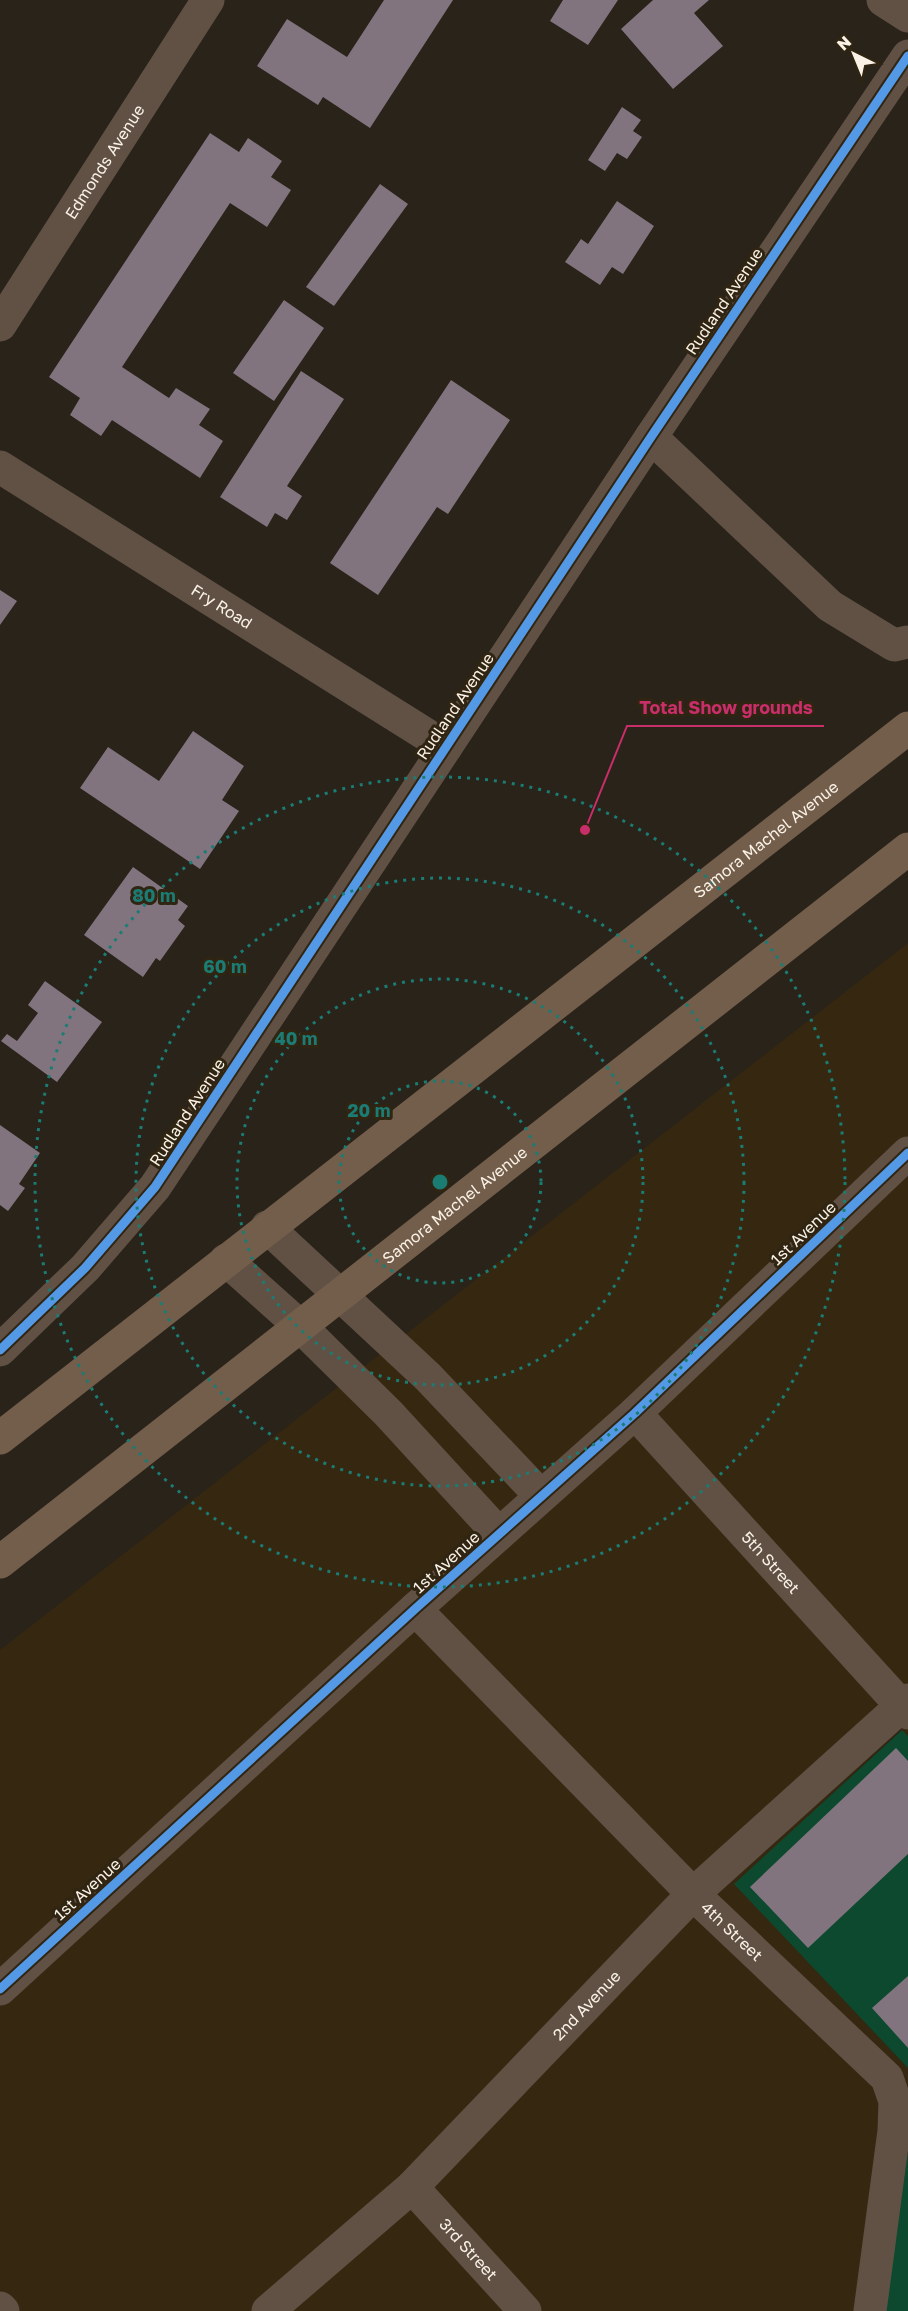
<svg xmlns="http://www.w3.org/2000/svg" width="908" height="2311" font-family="'Golos Text',sans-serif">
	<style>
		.built { fill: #362810 }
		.green { fill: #0d492e }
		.building { fill: #82747f }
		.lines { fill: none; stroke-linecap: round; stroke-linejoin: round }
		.minor { stroke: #615145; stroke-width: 33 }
		.highway { stroke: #735d4b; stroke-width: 33 }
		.cycleway-casing { stroke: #302512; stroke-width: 13 }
		.cycleway { stroke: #5399e6; stroke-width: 9 }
		.ring { fill: none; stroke: #1b7c74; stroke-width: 3; stroke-dasharray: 3 6 }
		.labels { text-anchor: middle; stroke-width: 6; stroke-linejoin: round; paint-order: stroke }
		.street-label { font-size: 16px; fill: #faf2e6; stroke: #302512 }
		.centre { fill: #1b7c74; stroke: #302512; stroke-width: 3 }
		.ring-label { font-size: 18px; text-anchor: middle; font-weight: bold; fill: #1b7c74; stroke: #302512; stroke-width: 6; stroke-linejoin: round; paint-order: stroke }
		.leader { fill: none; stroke: #c82e69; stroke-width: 2 }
		.callout-dot { fill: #c82e69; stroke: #302512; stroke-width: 2 }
		.callout-label { font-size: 18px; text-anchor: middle; font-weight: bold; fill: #c82e69; stroke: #302512; stroke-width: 6; stroke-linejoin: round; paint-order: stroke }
	</style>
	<rect width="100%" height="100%" fill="#292319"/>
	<path class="built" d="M908 943V1736L901 1730 735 1884 908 2068V2150L886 2311H0V1650Z"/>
	<path class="green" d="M902 1730 908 1736V2068L734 1884Z
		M908 2150V2311H886Z"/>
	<path class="building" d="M384 0H453L370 128 323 97 318 105 257 66 287 19 347 57Z
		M563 0H618L588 45 550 21Z
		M653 0H709L694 13 723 46 673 89 621 29Z
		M622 107 641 120 633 131 642 137 627 159 617 153 605 171 588 160Z
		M210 133 239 152 248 138 282 161 271 177 291 190 267 227 230 203 122 367 169 398 176 388 210 409 199 425 223 441 200 478 112 420 101 436 70 415 80 398 49 377Z
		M380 184 408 204 334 306 306 287Z
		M617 201 654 226 623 274 612 267 600 285 565 262 581 239 588 244Z
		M284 300 324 328 274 401 233 373Z
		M301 371 344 399 287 486 302 496 287 520 275 513 267 527 220 497Z
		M451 380 510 420 448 514 437 507 378 595 330 563Z
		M0 590 17 601 0 625Z
		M193 731 244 766 222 800 239 811 200 869 80 788 108 747 159 781Z
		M133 867 188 906 178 920 185 926 160 961 156 958 143 977 84 935Z
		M45 981 102 1022 57 1082 1 1041 7 1034 17 1041 38 1013 28 1005Z
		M0 1125 40 1153 19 1184 25 1188 8 1211 0 1205Z
		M896 1748 908 1761V1854L808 1948 750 1887Z
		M908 1976V2048L872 2008Z"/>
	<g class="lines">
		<g class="minor">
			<path d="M883 0 908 16"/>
			<path id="s1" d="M0 325 208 0"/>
			<path d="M651 437 830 606 894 645 908 642"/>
			<path id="s2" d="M0 467 446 747"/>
			<path d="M267 1227 428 1377 541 1496"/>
			<path d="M226 1260 300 1326 389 1414 499 1534"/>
			<path d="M0 1350 85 1268 155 1187 651 437 908 56"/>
			<path id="s3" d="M635 1413 908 1713"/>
			<path id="s4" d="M415 1609 693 1894 887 2078 895 2101 894 2131 870 2311"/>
			<path d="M0 1989 415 1609 635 1413 908 1153"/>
			<path id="s5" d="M412 2187 525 2311"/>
			<path d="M0 2308 3 2311"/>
			<path id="s6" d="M268 2311 412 2187 693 1894 908 1700"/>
		</g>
		<g class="highway">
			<path id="s7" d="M0 1438 908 728"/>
			<path id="s8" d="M0 1562 908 849"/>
		</g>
		<defs>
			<path id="cycleway" d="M0 1350 85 1268 155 1187 651 437 908 56
				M0 1989 415 1609 635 1413 908 1153"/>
		</defs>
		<use href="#cycleway" class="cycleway-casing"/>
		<use href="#cycleway" class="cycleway"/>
	</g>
	<g class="ring">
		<circle cx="440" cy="1182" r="101"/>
		<circle cx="440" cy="1182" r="203"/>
		<circle cx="440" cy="1182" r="304"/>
		<circle cx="440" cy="1182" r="405"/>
	</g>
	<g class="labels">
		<g class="street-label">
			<text dy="6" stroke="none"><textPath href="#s1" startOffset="194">Edmonds Avenue</textPath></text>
			<text transform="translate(724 301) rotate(-56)" y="6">Rudland Avenue</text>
			<text dy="6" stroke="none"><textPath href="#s2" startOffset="262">Fry Road</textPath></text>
			<text transform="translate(455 706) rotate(-56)" y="6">Rudland Avenue</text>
			<text dy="6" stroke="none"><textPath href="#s7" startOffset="972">Samora Machel Avenue</textPath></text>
			<text transform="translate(187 1112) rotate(-57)" y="6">Rudland Avenue</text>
			<text dy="6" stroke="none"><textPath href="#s8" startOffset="578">Samora Machel Avenue</textPath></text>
			<text transform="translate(803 1233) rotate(-44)" y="6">1st Avenue</text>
			<text transform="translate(446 1562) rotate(-42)" y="6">1st Avenue</text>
			<text dy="6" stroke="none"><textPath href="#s3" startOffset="202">5th Street</textPath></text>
			<text transform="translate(87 1889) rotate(-42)" y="6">1st Avenue</text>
			<text dy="6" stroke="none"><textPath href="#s4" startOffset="452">4th Street</textPath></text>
			<text dy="6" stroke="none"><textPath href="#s6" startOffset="442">2nd Avenue</textPath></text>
			<text dy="6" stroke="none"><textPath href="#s5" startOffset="84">3rd Street</textPath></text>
		</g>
	</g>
	<circle cx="440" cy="1182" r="9" class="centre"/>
	<g class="ring-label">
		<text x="154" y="902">80 m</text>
		<text x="225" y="973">60 m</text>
		<text x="296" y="1045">40 m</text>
		<text x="369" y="1117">20 m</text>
	</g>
	<path class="leader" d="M585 830L627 726H824"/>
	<circle class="callout-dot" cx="585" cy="830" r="6"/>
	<g class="callout-label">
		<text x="726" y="714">Total Show grounds</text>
	</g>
	<g transform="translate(854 54) rotate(317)" stroke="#302512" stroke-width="4.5" paint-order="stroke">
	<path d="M0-4.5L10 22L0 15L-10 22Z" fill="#faf2e6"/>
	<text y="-9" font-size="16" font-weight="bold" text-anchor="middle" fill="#faf2e6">N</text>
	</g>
</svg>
